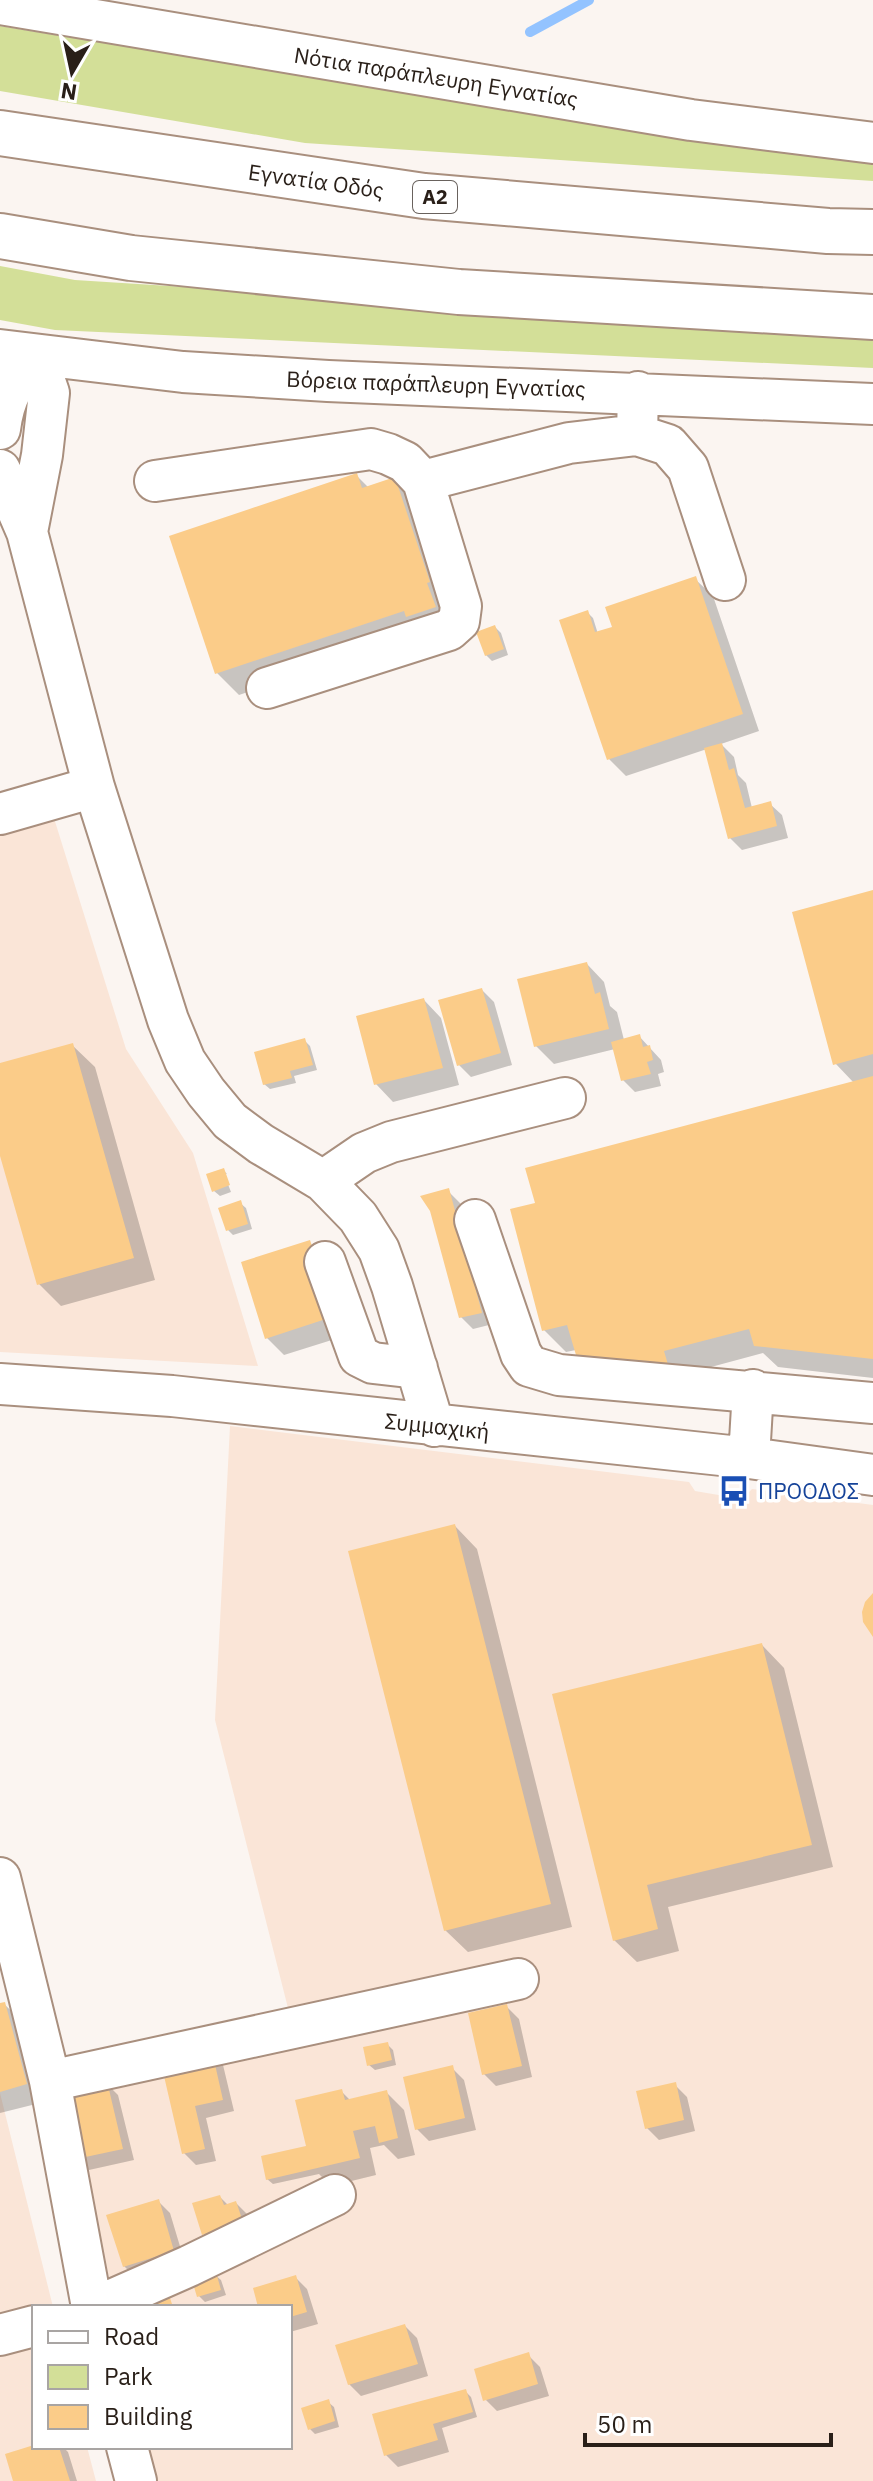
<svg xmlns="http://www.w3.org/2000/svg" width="873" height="2481" font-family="'IBM Plex Sans',sans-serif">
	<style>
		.built { fill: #fae5d7 }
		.green { fill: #d3df98 }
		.shadow { fill: #0003 }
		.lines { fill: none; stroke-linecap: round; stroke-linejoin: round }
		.stream { stroke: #93c3ff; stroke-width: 10 }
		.building { fill: #fbcc89 }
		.minor-casing { stroke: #a98f7e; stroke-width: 44 }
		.highway-casing { stroke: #a98f7e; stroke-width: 48 }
		.minor { stroke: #fff; stroke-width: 40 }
		.highway { stroke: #fff; stroke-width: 44 }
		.labels { text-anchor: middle; stroke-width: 7; stroke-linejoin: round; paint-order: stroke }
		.shield { fill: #fff; stroke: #69625d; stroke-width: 2 }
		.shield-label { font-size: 20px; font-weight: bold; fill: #291f18 }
		.street-label { font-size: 22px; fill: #291f18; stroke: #fff }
		.transit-label { font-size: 22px; fill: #164399; stroke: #fff; text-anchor: start }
	</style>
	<rect width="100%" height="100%" fill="#fbf5f1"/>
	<path class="built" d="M43 783 126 1049 193 1153 258 1366 0 1352V797Z
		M230 1426 689 1482 695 1491 742 1499 752 1489 873 1505V2481H156L148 2447H290V2307H116L59 2065 289 2012 215 1720Z
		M0 2093 53 2307H34V2447H87L96 2481H0Z"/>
	<path class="green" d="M0 26 724 144 873 153V181L305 143 0 91Z
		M0 266 75 280 873 331V368L55 330 0 320Z"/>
	<path class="shadow" d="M356 475 369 488 395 480 407 492 446 619 425 633 239 695 217 673Z
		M695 579 713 596 759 731 721 744 734 757 738 775 746 783 752 808 770 804 782 815 788 838 742 850 730 838 707 749 626 776 609 759 587 612 593 618 598 634 614 628Z
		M495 627 501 633 508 655 492 661 486 655Z
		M873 892V1378L778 1367 763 1353 685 1374 600 1377 576 1350 566 1352 544 1330 537 1204 854 1083 835 1063Z
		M587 964 604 982 610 1006 617 1012 624 1040 639 1036 661 1060 664 1072 658 1074 661 1086 635 1092 623 1080 615 1049 554 1064 536 1046Z
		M482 990 494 1002 512 1065 471 1077 459 1065Z
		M424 1000 441 1018 459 1085 393 1102 376 1084Z
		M305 1041 310 1046 317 1070 294 1076 296 1083 270 1089 264 1084Z
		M72 1045 95 1067 155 1280 61 1306 39 1284 0 1148V1066Z
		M223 1170 227 1174H224L231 1192 220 1196 214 1191Z
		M448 1191 460 1203 493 1324 473 1329 461 1317Z
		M240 1203 246 1208 252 1229 233 1235 228 1230Z
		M309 1242 327 1260 351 1334 284 1355 267 1338Z
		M455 1526 477 1549 572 1927 468 1952 445 1930Z
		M762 1645 784 1668 833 1867 668 1907 679 1951 637 1962 614 1940Z
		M4 2004 22 2021 44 2102 0 2113V2005Z
		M507 2007 519 2019 532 2077 496 2086 484 2074Z
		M387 2044 393 2050 396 2065 375 2070 369 2065Z
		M211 2053 223 2065 234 2111 206 2118 216 2161 196 2165 184 2153 163 2064Z
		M452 2068 464 2080 476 2130 429 2141 417 2129Z
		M106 2083 118 2095 134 2160 89 2170 77 2158Z
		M675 2085 687 2097 695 2131 659 2140 647 2128Z
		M341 2091 351 2101 387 2093 404 2110 415 2155 398 2159 384 2145 370 2148 376 2175 331 2186 319 2174 273 2184 267 2179 305 2148Z
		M220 2197 229 2206 236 2203 248 2215 254 2234 216 2246 204 2234Z
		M158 2201 170 2213 185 2263 136 2278 124 2266Z
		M215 2275 221 2280 226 2295 205 2302 199 2296Z
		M295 2277 307 2289 318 2324 290 2332V2307H260Z
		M405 2326 417 2338 428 2376 361 2396 349 2384Z
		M528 2355 540 2367 549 2396 497 2411 485 2399Z
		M465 2391 471 2397 477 2417 442 2428 449 2452 398 2467 386 2455Z
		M328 2402 334 2407 339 2427 315 2434 310 2429Z
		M34 2447H63L68 2452 77 2481H15Z"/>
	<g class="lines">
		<path class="stream" d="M530 32 589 0"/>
	</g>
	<path class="building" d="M357 473 362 488 395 477 430 582 427 583 436 607 406 617 404 611 215 674 169 536Z
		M696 576 743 714 607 760 559 620 588 610 595 632 612 627 605 607Z
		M495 625 504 649 485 656 476 632Z
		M722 743 729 770 734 768 745 808 771 801 777 826 728 839 704 748Z
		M873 890V1054L833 1065 792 912Z
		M587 962 595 994 600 992 609 1029 534 1047 517 979Z
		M482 988 501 1053 457 1066 438 1000Z
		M424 998 443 1068 374 1085 356 1016Z
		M640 1034 643 1047 650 1045 653 1060 647 1062 651 1074 621 1081 611 1042Z
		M305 1038 313 1065 290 1071 292 1078 263 1085 254 1052Z
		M73 1043 134 1258 37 1285 0 1156V1063Z
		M873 1076V1359L754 1346 749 1329 664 1351 669 1368 576 1355 567 1325 542 1331 510 1209 535 1203 525 1168Z
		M224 1168 230 1185 212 1192 206 1174Z
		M449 1188 482 1313 459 1318 430 1211 420 1196Z
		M241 1200 248 1224 226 1231 218 1208Z
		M310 1240 335 1316 265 1339 241 1262Z
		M455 1524 551 1904 444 1931 348 1551Z
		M873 1593V1637L863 1622 862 1612 865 1602Z
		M762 1643 812 1845 647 1885 658 1929 613 1941 552 1694Z
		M5 2002 27 2084 0 2092V2003Z
		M507 2004 522 2066 482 2075 468 2013Z
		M388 2042 392 2060 367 2066 363 2047Z
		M212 2051 223 2100 195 2106 205 2149 182 2154 161 2063Z
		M453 2065 465 2118 415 2130 403 2077Z
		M107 2081 123 2149 76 2159 60 2092Z
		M676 2082 684 2120 645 2129 636 2091Z
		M342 2089 345 2100 387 2090 398 2138 379 2143 375 2126 353 2131 360 2158 266 2180 261 2156 306 2146 295 2100Z
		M220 2195 224 2205 236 2201 243 2222 202 2235 192 2203Z
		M159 2199 174 2251 123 2267 106 2215Z
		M216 2272 221 2290 197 2297 192 2280Z
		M296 2275 307 2312 290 2317V2307H258L253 2288Z
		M170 2298 173 2307H154L153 2303Z
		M405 2324 418 2364 348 2385 335 2345Z
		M529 2352 538 2384 483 2401 474 2369Z
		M466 2389 473 2412 433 2424 438 2440 384 2456 372 2414Z
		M329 2399 335 2421 308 2430 301 2408Z
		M34 2445V2447H59L70 2481H13L5 2454Z"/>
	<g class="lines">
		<defs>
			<path id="minor" d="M0 4 691 120 873 143
				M0 350 183 372 328 381 873 404
				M638 392 637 435 668 445 688 468 725 580
				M0 429C4 397 15 378 36 355
				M0 470 27 532 94 787 168 1020 185 1061 206 1092 230 1121 261 1144 323 1181 358 1217 379 1250 392 1286 434 1426
				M155 481 371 449 388 454 405 462 423 481 461 606 459 621 449 630 267 688
				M423 481 569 443 637 435
				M27 532 42 455 49 393 36 355
				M0 814 94 787
				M323 1181 364 1153 391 1142 565 1098
				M475 1220 521 1354 529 1366 559 1375 873 1403
				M325 1262 359 1356 373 1363 417 1368
				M0 1384 172 1396 749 1458 873 1475
				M749 1458 753 1390
				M0 1878 50 2081 92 2307
				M50 2081 518 1979
				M96 2307 189 2266 335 2195
				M0 2335 34 2326
				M127 2447 136 2481"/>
			<path id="highway" d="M0 133 424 196 828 231 873 232
				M0 236 131 258 459 292 873 317"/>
		</defs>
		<use href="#minor" class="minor-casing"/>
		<use href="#highway" class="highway-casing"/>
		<use href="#minor" class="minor"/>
		<use href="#highway" class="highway"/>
	</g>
	<defs>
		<symbol id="bus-bare" viewBox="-9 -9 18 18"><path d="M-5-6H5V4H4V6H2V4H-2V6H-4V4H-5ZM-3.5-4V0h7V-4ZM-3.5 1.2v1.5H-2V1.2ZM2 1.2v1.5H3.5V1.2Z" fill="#1a4fb4" stroke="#fff" stroke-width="2.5" paint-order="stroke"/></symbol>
	</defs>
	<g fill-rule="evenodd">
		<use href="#bus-bare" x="712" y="1469" width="44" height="44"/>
	</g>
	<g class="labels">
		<rect class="shield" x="413" y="181" width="44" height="32" rx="6"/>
		<g class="shield-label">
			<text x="435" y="204">Α2</text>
		</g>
		<g class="street-label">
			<text transform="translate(436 77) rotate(9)" y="8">Νότια παράπλευρη Εγνατίας</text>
			<text transform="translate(316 181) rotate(8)" y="8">Εγνατία Οδός</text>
			<text transform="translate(436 384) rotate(2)" y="8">Βόρεια παράπλευρη Εγνατίας</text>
			<text transform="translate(437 1426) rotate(6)" y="8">Συμμαχική</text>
		</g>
		<g class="transit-label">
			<text x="758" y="1499">ΠΡΟΟΔΟΣ</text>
		</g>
	</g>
	<rect x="32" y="2305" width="260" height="144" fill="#ffffff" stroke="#a9a5a3" stroke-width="2"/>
	<rect x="48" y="2331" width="40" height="12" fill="#ffffff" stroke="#a9a5a3" stroke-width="2"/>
	<text x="104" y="2345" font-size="24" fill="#291f18">Road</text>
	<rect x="48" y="2365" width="40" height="24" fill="#d3df98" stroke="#a9a5a3" stroke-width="2"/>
	<text x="104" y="2385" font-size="24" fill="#291f18">Park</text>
	<rect x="48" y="2405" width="40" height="24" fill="#fbcc89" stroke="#a9a5a3" stroke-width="2"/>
	<text x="104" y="2425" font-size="24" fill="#291f18">Building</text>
	<g transform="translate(72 72) rotate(189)" stroke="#ffffff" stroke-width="6" paint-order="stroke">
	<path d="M0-6L14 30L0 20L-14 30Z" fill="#291f18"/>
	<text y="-12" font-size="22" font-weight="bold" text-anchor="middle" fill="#291f18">N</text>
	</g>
	<path d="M585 2433v12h246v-12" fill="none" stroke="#291f18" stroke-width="4"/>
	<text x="597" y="2433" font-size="24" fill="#291f18" stroke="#ffffff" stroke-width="6" paint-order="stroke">50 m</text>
</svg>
